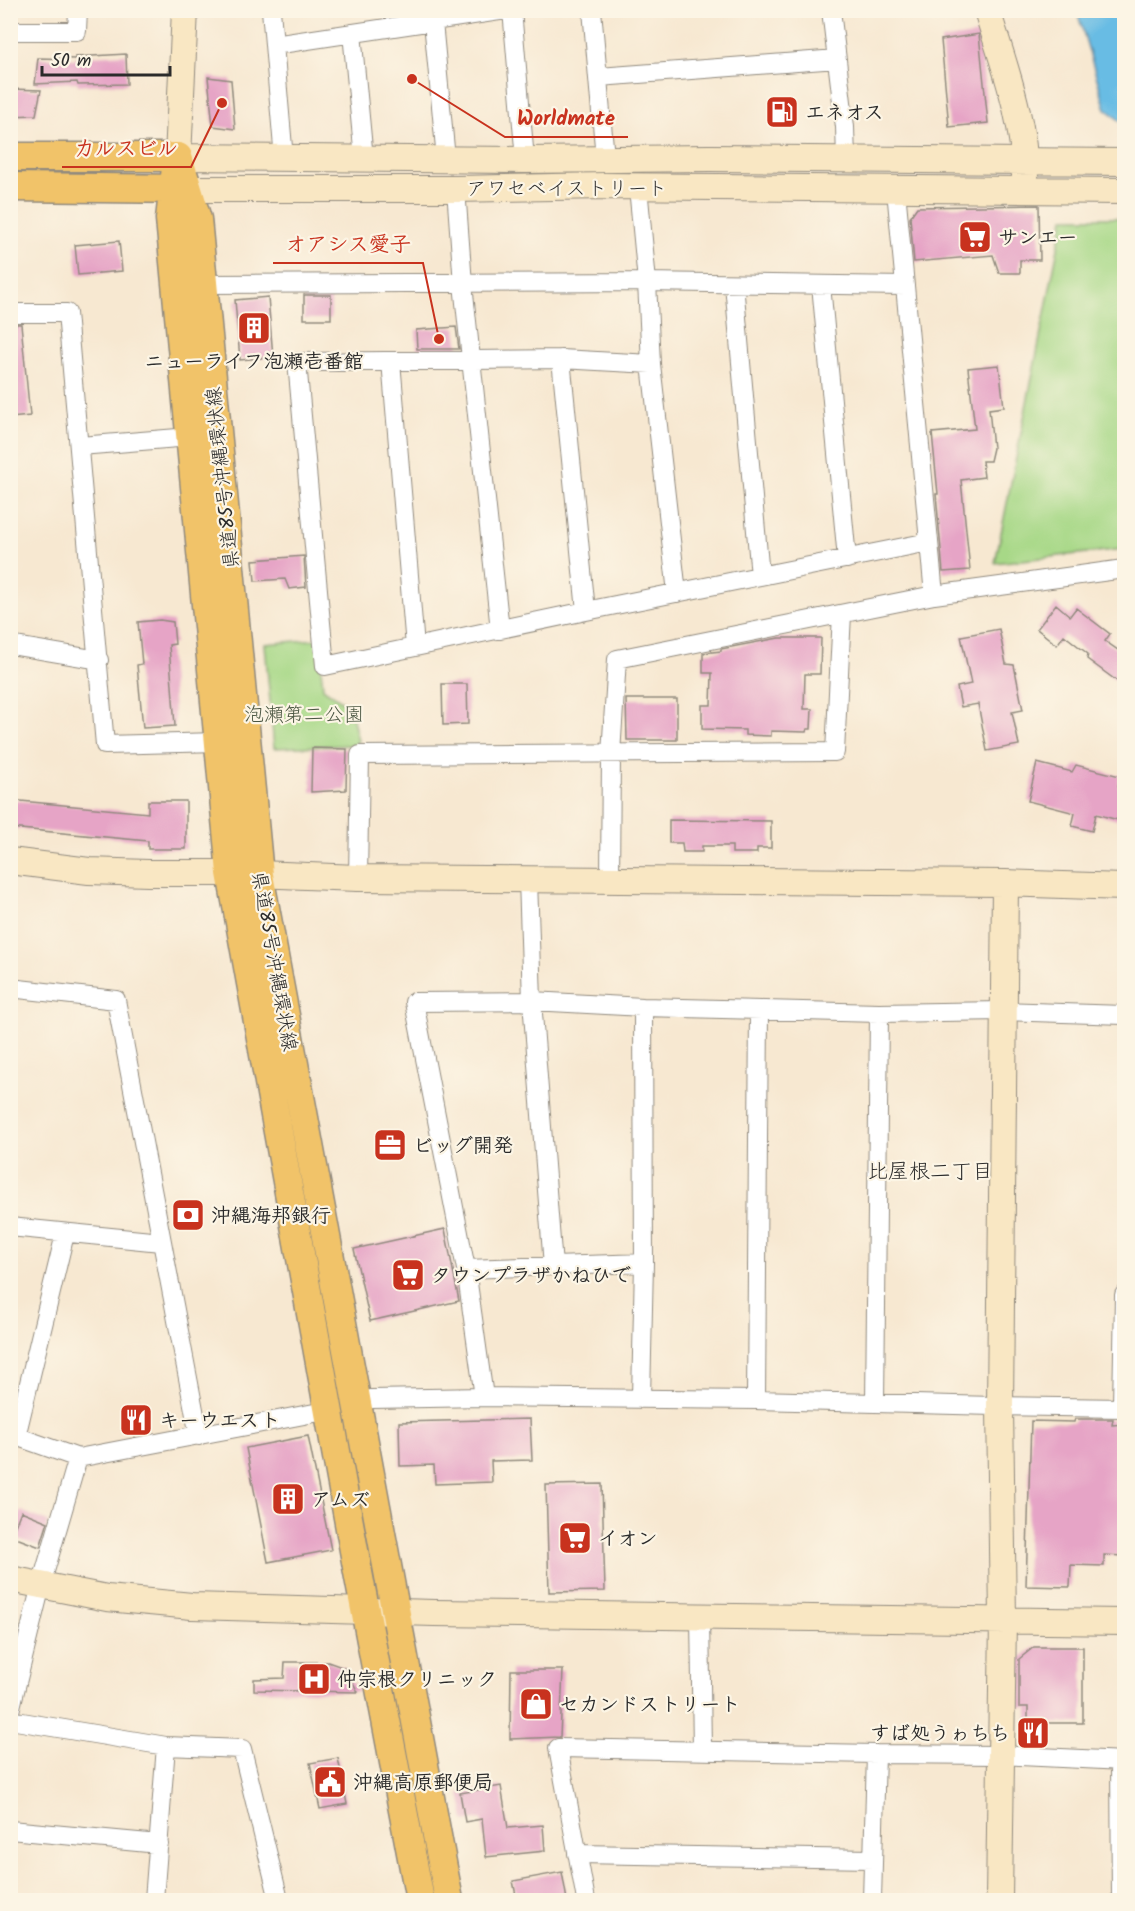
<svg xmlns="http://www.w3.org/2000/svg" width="1135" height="1911" font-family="Kalam,'Klee One',sans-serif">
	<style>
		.green { fill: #a7d887; stroke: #698259; stroke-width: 1.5 }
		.water { fill: #68bce4; stroke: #4a7488; stroke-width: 1.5 }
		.building { fill: #e6a4c6 }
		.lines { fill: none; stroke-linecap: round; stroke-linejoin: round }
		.street-casing { stroke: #918a7e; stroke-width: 20 }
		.secondary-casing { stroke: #918a7e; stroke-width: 28 }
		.primary-casing { stroke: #918a7e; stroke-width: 31 }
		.street { stroke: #fff; stroke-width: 18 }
		.secondary { stroke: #f9e7c3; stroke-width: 26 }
		.primary { stroke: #f1c369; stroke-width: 28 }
		.labels { text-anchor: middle; stroke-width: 4.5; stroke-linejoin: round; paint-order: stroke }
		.poi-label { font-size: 20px; font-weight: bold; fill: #2b2b2b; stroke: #fcf5e5; text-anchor: start }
		.street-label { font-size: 20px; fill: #2b2b2b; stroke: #fcf5e5 }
		.park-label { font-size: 20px; fill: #4a5642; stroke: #fcf5e5 }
		.neighbourhood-label { font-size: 21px; fill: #2b2b2b; stroke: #fcf5e5 }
		.leader { fill: none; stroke: #c8321e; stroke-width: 2 }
		.callout-dot { fill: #c8321e; stroke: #fcf5e5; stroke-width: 2 }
		.callout-label { font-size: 21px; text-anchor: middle; font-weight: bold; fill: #c8321e; stroke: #fcf5e5; stroke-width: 4.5; stroke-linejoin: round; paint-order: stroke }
	</style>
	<rect width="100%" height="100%" fill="#fcf5e5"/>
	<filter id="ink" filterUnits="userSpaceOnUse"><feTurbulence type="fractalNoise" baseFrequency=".0167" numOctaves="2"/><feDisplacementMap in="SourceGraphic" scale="12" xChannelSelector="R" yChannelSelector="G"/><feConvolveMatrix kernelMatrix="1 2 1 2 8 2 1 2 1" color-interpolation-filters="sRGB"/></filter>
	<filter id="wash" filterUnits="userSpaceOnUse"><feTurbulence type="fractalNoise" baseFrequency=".008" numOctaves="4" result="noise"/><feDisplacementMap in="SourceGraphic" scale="24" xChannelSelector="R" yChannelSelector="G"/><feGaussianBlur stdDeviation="1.35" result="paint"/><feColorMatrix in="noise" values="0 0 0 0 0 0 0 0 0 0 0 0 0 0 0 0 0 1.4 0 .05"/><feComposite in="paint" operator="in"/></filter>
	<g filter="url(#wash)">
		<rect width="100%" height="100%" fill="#f7e8d1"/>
		<path class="green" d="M1064 218H1124V549L995 563Z
			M318 639 323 688 350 707 358 741 354 745 274 748 265 644Z"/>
		<path class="water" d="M1077 11H1124V124L1106 109Z"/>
		<g id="blocks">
			<path class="building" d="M979 34 988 123 949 127 941 40Z
				M126 54 127 84 78 85 77 82 35 84 38 58 76 59 75 57Z
				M208 77 231 80 235 129 213 126Z
				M10 89 41 90 36 115 10 116Z
				M1039 205 1040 260H1020V273H999L993 255 914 262 910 217 917 207Z
				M119 241 122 271 78 275 75 245Z
				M304 295H331V319H304Z
				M268 297 273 357 240 360 235 300Z
				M10 324H21L30 416 10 418Z
				M456 327 459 349H417L416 330Z
				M999 365 1004 407 989 409 993 448 990 461H982L984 477 961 480 970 570 943 572 936 494H938L932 433 975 429 968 368Z
				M304 556 306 587 289 589 285 579 255 581 253 560Z
				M1056 604 1070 616 1076 608 1110 634 1105 641 1125 655V687L1087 659 1088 654 1064 635 1057 645 1037 629Z
				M160 620 173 622 175 644 169 645 175 726 143 728 137 665 142 664 138 622Z
				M999 629 1006 664 1014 665 1023 710 1012 712 1019 745 987 751 978 704 961 707 957 687 971 684 961 636Z
				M779 638H821L820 674H805L804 709H812L811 729H807L806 732 771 731V736L745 735V730L702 729V705H711L712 673H703V653L721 651V649Z
				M442 684H467L468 724 443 725Z
				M626 699H677V740H627Z
				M312 748 347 749 346 790 311 792Z
				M1037 763 1072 772 1076 765 1120 776 1118 786 1125 788V822L1096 814 1092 831 1072 826 1075 813 1028 801Z
				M10 800 148 813V801H186V849H148V841L10 828Z
				M669 820 771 821V848H757V853H732V846H702V852H683L682 843H669Z
				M445 1229 459 1301 370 1321 354 1249Z
				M530 1419 532 1460 491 1461 492 1482 435 1484 434 1465 400 1466 399 1422Z
				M1075 1419H1113L1112 1425 1125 1424V1556L1104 1555V1566L1071 1565 1070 1587 1026 1586 1031 1421 1074 1422Z
				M308 1436 331 1550 268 1562 246 1448Z
				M602 1484 605 1591 549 1592 546 1485Z
				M21 1511 48 1522 40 1547 11 1536Z
				M1034 1647H1083V1723H1047V1745H1028V1707H1019V1659Z
				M285 1662H328L345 1668 358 1692 254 1690V1679L284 1678Z
				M511 1670H563L560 1737 510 1739Z
				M338 1758 347 1804 320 1809 310 1763Z
				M501 1786 508 1828 543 1825 545 1851 486 1857 482 1819 465 1822 460 1793Z
				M562 1872 567 1900H517L513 1881Z"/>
		</g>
	</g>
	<g filter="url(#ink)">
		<use href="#blocks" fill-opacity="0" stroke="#918a7e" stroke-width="1.5"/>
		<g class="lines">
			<defs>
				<path id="street" d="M271 10 284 159
					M512 10 525 160
					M592 10 605 158
					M831 10 845 127 846 159
					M433 22 446 159
					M10 31H77L78 10
					M352 33 364 159
					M274 45 506 10
					M599 77 837 59
					M638 187 647 282 651 364 677 593
					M456 189 463 284 500 630
					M896 190 934 595
					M203 284 647 282 905 286
					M734 284 760 576
					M821 285 847 559
					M10 313H67L105 745 218 742
					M561 359 586 611
					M391 361 415 647
					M651 364 561 359 297 362 325 666 586 611 929 542
					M80 446 190 437
					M10 645 99 660
					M358 878 360 755 835 752 842 614
					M528 879 532 1001 553 1266
					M610 881 611 754 617 659 934 595 1124 569
					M10 988 116 1000 199 1436
					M10 1227 161 1242
					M466 1269 644 1263
					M484 1397 466 1269 414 1002 532 1001 643 1007 879 1013 1003 1011 1124 1015
					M641 1398 644 1263 643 1007
					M756 1400 759 1010
					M357 1401 372 1399 484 1397 756 1400 994 1406 1124 1408
					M875 1403 879 1013
					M1122 1407 1124 1295
					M10 1434 78 1458 330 1410
					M16 1437 65 1234
					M700 1616 702 1750
					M10 1711 41 1585 78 1458
					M10 1720 166 1746 242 1749 279 1900
					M1120 1761 1121 1900
					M10 1830 159 1844
					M577 1854 873 1859
					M154 1900 166 1746
					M586 1900 558 1748 876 1754 1000 1755 1124 1761
					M872 1900 876 1754"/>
				<path id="secondary" d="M185 10 178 157 525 160 710 158 1124 162
					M987 10C1004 66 1025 120 1025 178
					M187 189H456L605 186 1124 191
					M10 861 89 871 148 873H231L358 878 1005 883 1124 887
					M10 1579 107 1598 192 1606 434 1613 1124 1622
					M999 1900 1003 1619 1000 1407 1005 883"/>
				<path id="primary" d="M10 157H178
					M178 157 197 219 259 875 449 1900
					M176 168 170 219 231 873 357 1567 420 1900
					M10 187 187 189"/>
			</defs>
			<use href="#street" class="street-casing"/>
			<use href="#secondary" class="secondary-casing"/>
			<use href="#primary" class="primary-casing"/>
			<use href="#street" class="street"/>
			<use href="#secondary" class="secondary"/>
			<use href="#primary" class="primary"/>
		</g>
	</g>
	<defs>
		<symbol id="fuel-square" viewBox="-11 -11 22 22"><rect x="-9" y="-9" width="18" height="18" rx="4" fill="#c8321e" stroke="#fcf5e5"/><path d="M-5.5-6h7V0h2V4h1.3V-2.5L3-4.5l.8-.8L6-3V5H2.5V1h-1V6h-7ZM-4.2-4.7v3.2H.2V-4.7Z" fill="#fff"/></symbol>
		<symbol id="supermarket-square" viewBox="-11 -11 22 22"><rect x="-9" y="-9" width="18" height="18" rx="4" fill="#c8321e" stroke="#fcf5e5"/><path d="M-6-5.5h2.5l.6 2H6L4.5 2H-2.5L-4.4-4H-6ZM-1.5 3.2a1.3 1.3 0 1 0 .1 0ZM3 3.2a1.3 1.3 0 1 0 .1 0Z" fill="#fff"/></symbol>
		<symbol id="building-square" viewBox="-11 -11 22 22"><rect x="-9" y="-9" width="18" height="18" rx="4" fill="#c8321e" stroke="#fcf5e5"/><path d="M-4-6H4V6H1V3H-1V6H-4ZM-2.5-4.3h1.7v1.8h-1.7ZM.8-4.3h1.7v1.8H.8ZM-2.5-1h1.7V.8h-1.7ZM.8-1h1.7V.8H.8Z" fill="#fff"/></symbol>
		<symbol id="office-square" viewBox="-11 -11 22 22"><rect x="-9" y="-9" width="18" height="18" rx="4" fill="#c8321e" stroke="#fcf5e5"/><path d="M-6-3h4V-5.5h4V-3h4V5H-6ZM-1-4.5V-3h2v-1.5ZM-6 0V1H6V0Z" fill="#fff"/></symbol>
		<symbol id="bank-square" viewBox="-11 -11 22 22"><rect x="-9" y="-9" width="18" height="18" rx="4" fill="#c8321e" stroke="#fcf5e5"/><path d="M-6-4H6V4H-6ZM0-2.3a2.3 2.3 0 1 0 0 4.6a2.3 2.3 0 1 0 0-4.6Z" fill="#fff"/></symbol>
		<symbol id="restaurant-square" viewBox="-11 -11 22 22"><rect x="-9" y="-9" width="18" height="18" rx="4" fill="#c8321e" stroke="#fcf5e5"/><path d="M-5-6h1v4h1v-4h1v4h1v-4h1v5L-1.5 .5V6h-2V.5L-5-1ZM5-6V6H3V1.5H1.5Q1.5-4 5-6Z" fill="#fff"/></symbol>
		<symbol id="hospital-square" viewBox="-11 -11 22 22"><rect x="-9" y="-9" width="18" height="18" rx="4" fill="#c8321e" stroke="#fcf5e5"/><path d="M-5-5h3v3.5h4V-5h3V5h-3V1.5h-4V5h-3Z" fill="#fff"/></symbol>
		<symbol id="shop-square" viewBox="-11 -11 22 22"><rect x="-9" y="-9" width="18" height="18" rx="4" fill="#c8321e" stroke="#fcf5e5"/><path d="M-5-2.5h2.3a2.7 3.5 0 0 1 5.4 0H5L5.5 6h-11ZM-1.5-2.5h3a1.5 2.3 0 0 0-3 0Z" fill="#fff"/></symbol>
		<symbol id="civic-square" viewBox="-11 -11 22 22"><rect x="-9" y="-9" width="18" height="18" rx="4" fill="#c8321e" stroke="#fcf5e5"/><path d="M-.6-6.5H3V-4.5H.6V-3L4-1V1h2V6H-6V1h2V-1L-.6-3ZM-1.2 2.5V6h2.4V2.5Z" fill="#fff"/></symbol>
	</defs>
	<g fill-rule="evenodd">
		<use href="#fuel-square" x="763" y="93" width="38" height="38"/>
		<use href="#supermarket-square" x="956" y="218" width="38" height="38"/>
		<use href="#building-square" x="235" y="309" width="38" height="38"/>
		<use href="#office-square" x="371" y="1126" width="38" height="38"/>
		<use href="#bank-square" x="169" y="1196" width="38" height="38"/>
		<use href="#supermarket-square" x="389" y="1256" width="38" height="38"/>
		<use href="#restaurant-square" x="117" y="1401" width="38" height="38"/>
		<use href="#building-square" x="269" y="1480" width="38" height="38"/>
		<use href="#supermarket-square" x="556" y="1519" width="38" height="38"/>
		<use href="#hospital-square" x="295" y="1660" width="38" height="38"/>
		<use href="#shop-square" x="517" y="1685" width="38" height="38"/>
		<use href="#restaurant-square" x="1014" y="1714" width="38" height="38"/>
		<use href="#civic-square" x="311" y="1763" width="38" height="38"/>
	</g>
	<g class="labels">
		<g class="poi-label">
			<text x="805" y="119">エネオス</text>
			<text x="998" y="244">サンエー</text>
			<text x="254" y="368" text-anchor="middle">ニューライフ泡瀬壱番館</text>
			<text x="413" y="1152">ビッグ開発</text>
			<text x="211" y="1222">沖縄海邦銀行</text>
			<text x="431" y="1282">タウンプラザかねひで</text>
			<text x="159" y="1427">キーウエスト</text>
			<text x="311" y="1506">アムズ</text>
			<text x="598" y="1545">イオン</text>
			<text x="337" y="1686">仲宗根クリニック</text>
			<text x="559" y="1711">セカンドストリート</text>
			<text x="1010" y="1740" text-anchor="end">すば処うゎちち</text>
			<text x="353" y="1789">沖縄高原郵便局</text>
		</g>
		<g class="street-label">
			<text x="567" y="195">アワセベイストリート</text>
			<text transform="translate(222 478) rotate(-96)" y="7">県道85号沖縄環状線</text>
			<text transform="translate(275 961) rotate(80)" y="7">県道85号沖縄環状線</text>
		</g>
		<g class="park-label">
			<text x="304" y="721">泡瀬第二公園</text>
		</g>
		<g class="neighbourhood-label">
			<text x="930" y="1178">比屋根二丁目</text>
		</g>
	</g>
	<path class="leader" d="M412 79L505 137H628M222 103L191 167H62M439 339L423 263H273"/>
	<g class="callout-dot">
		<circle cx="412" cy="79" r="6"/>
		<circle cx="222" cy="103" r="6"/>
		<circle cx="439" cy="339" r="6"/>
	</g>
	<g class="callout-label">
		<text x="566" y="125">Worldmate</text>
		<text x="126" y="155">カルスビル</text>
		<text x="348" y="251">オアシス愛子</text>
	</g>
	<rect width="1135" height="1911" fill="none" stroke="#fcf5e5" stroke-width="36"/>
	<path d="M42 66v9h128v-9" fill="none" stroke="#2b2b2b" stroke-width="3"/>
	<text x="51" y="66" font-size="18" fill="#2b2b2b" stroke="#fcf5e5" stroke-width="4.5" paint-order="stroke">50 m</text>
</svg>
